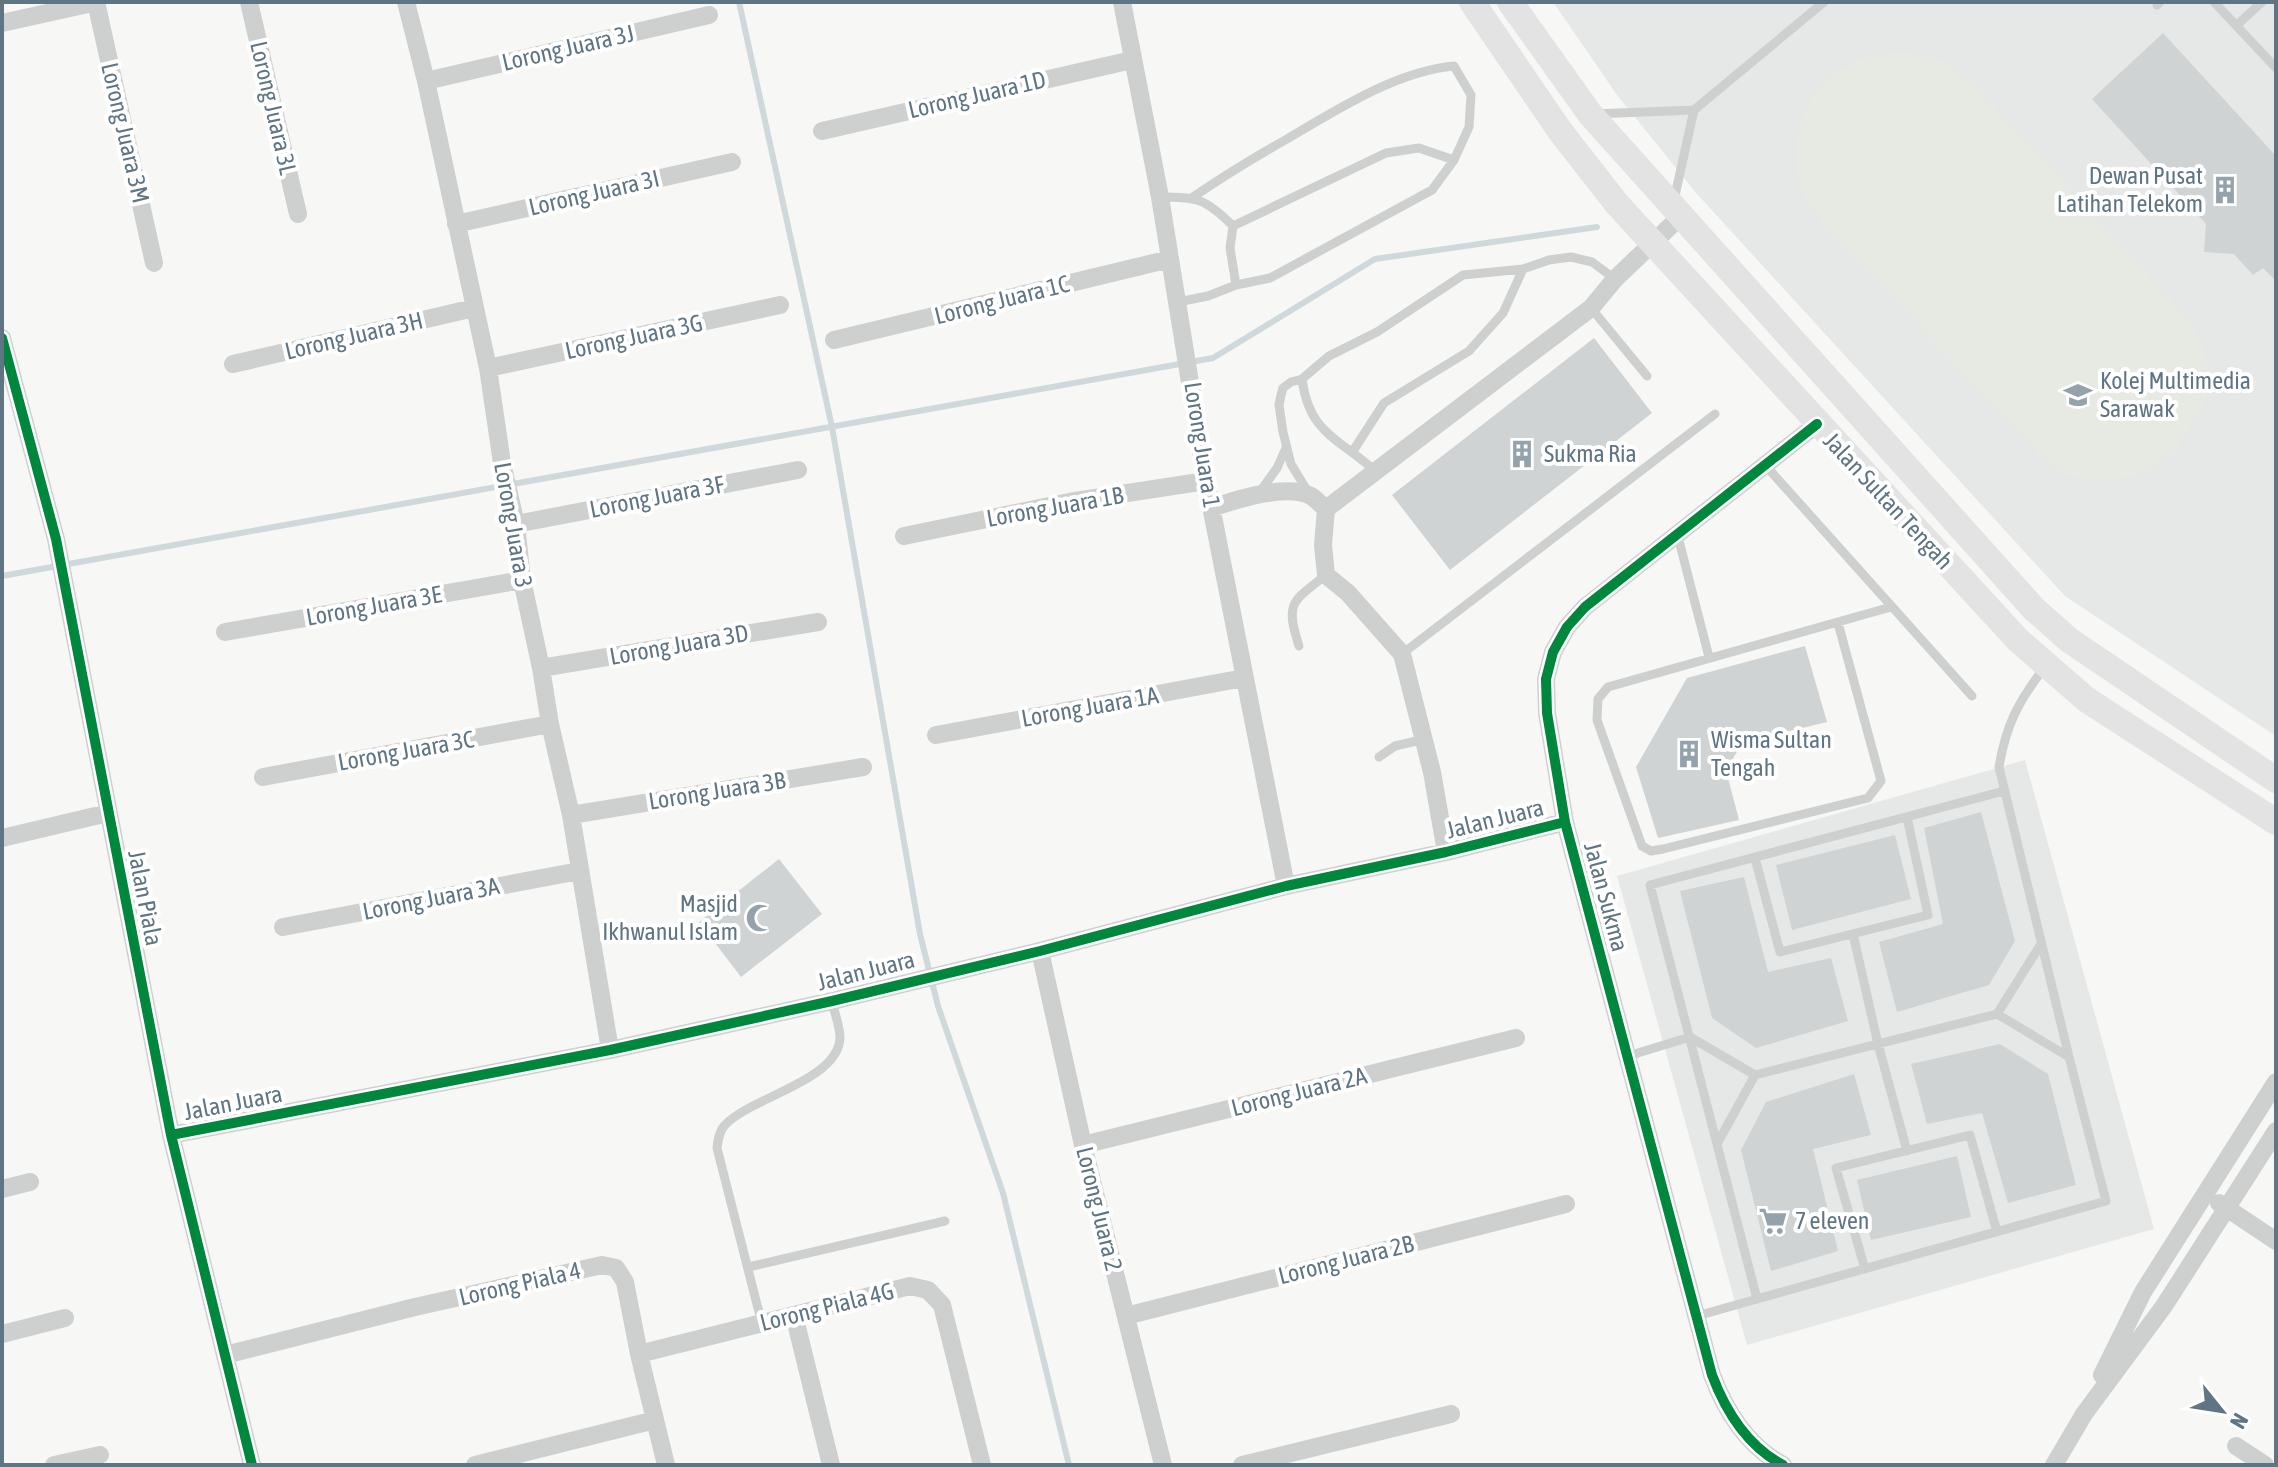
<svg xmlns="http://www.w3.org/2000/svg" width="2278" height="1467" font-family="'Asap Condensed',sans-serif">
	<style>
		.built { fill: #e6e8e7 }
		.green { fill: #e6eae3 }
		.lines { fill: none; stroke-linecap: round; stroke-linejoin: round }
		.stream { stroke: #cfd8da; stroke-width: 6 }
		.building { fill: #d0d3d3 }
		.lane { stroke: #ced0d0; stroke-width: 9 }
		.street { stroke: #ced0d0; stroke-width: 18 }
		.secondary { stroke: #e2e3e2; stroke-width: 26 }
		.cycleway-casing { stroke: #fff; stroke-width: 15 }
		.cycleway { stroke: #00873e; stroke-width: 10 }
		.labels { text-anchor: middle; stroke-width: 8; stroke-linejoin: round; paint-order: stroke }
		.street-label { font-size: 24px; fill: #5f7583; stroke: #fff }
		.poi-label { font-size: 24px; fill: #5f7583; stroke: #fff; text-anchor: start }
	</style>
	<rect width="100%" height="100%" fill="#f7f7f5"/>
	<path class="built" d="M1553 2H2276V736L2065 596 1697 194 1617 95Z
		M2025 760 2154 1229 1747 1345 1617 876Z"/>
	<path class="green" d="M1901 52C1933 55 1945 61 1970 81L2191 322 2204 352 2209 375 2205 402 2176 450 2151 468 2129 477 2097 480 2067 475 2041 457 1822 222C1812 209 1801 195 1798 178 1786 110 1832 54 1901 52Z"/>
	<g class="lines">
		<path class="stream" d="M739 2 832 427 920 934 938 1006 1003 1193 1069 1465
			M2 576 1213 358 1375 259 1597 227"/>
	</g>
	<path class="building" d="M2163 33 2276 156V281L2263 268 2253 275 2234 254 2204 252 2206 224 2092 99Z
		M1594 338 1652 413 1450 570 1392 495Z
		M1805 646 1827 722 1743 742 1726 770 1739 820 1658 838 1636 767 1687 678Z
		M1981 812 2015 941 1989 985 1897 1012 1879 942 1943 924 1924 828Z
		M1895 835 1911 899 1792 930 1776 865Z
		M779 859 822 914 741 977 699 922Z
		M1744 877 1768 972 1831 958 1848 1021 1756 1048 1712 1018 1680 891Z
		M2000 1044 2048 1074 2076 1185 2008 1203 1982 1113 1927 1124 1911 1064Z
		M1854 1074 1871 1135 1813 1149 1838 1251 1771 1271 1741 1150 1766 1102Z
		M1957 1156 1971 1217 1871 1240 1857 1180Z"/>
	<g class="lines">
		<path class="lane" d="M2214 2 2276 68
			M2157 5 2160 2
			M2237 25 2262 2
			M1594 114 1694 110 1824 2
			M1160 197C1198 197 1206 199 1233 226L1230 248 1236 285 1270 278 1432 190 1454 160 1469 127 1471 95 1454 66C1397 71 1336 110 1287 139 1255 157 1224 176 1193 197
			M1674 200 1694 110
			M1233 226 1386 153 1419 148 1454 160
			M1178 302 1208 296 1236 285
			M1591 308 1647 376
			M1302 379C1309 433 1337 437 1374 470
			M1353 451 1384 403 1469 351 1503 313 1523 269
			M1766 466 1972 696
			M1308 492 1291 464 1283 432 1279 405 1281 395 1283 388 1291 382 1302 379 1329 356 1377 332 1463 275 1523 269 1549 260 1571 257 1592 262 1615 279
			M1259 493 1277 468 1286 448
			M1677 533 1709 657
			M1838 623 1881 781 1868 798 1663 849 1651 851 1642 846 1597 720 1598 699 1608 687 1891 607
			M1299 646C1285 602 1292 602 1326 575
			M1402 654 1715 414
			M2044 668C2018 702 2006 725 1999 767L2069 1057
			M1379 757 1395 746 1425 739
			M1755 858 1780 952 1928 915 1907 817
			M1853 934 1878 1044 1907 1151
			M1997 1014 2069 1057 2106 1201 1757 1299 1650 885 2004 791
			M1628 1056 1690 1037 1755 1075 1997 1014 2041 944
			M1717 1144 1755 1075
			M749 1267 945 1221
			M1865 1269 1836 1168 1970 1135 1997 1232
			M1697 1316 1757 1299
			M762 1324 717 1148C718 1140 719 1131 725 1125 751 1097 838 1081 840 1038 840 1026 834 1012 832 1001"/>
		<path class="street" d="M96 2 154 263
			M249 2 298 214
			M406 2 426 81 488 368 502 463 516 524 522 580 541 668 550 724 571 815 610 1050
			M1122 2 1160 197 1206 481 1286 886
			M2 23 97 2
			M426 81 709 15
			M822 131 1132 60
			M456 224 732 162
			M2 338 56 539 171 1135 252 1465
			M834 340 1170 259
			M233 364 474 308
			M488 368 780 305
			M1211 508C1236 500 1286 483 1311 496 1316 499 1321 505 1326 509
			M516 524 798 470
			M904 536 1069 502 1206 481
			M225 632 522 580
			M541 668 818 622
			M936 735 1244 678
			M263 777 550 724
			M571 815 863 767
			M2 838 108 813
			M1446 852 1432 772 1402 654 1348 593 1326 575 1323 545 1326 509 1591 308 1615 279 1681 216
			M283 927 579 871
			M1040 951 1083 1145 1163 1465
			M171 1135 610 1050 832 1001 1040 951 1286 886 1446 852 1565 822
			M1083 1145 1516 1038
			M2 1189 30 1182
			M2219 1203 2276 1241
			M794 1315 831 1465
			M1126 1316 1566 1204
			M2 1334 65 1318
			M639 1354 910 1286 928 1290 942 1305 982 1465
			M225 1355 415 1307 602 1265 616 1268 625 1282 639 1354 666 1465
			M2102 1375 2143 1292 2276 1082
			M2236 1446 2265 1465
			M54 1465 100 1455
			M475 1465 655 1420
			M1242 1465 1451 1414
			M1783 1465C1747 1446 1726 1412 1712 1375L1565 822 1547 713 1546 679 1553 652 1567 627 1585 607 1817 424
			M2054 1465 2084 1414 2164 1306 2276 1131"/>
		<path class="secondary" d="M1472 2 1560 131 1617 204 2018 640 2087 700 2276 822
			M1510 2 1590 114 2034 609 2069 640 2276 780"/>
		<defs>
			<path id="cycleway" d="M2 338 56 539 171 1135 252 1465
				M171 1135 610 1050 832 1001 1040 951 1286 886 1446 852 1565 822
				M1783 1465C1747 1446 1726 1412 1712 1375L1565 822 1547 713 1546 679 1553 652 1567 627 1585 607 1817 424"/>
		</defs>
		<use href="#cycleway" class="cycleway-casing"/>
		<use href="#cycleway" class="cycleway"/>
	</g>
	<defs>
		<symbol id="building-bare" viewBox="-9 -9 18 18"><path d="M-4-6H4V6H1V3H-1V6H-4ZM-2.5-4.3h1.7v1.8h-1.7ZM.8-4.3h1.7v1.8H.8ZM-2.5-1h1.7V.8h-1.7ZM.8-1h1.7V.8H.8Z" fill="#94a2ab" stroke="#fff" stroke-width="2.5" paint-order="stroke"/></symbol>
		<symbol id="university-bare" viewBox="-9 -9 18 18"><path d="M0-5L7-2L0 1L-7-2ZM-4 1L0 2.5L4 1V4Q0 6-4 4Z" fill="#94a2ab" stroke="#fff" stroke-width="2.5" paint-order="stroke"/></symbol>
		<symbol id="mosque-bare" viewBox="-9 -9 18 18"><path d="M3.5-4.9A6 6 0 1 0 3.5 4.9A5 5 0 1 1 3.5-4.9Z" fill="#94a2ab" stroke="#fff" stroke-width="2.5" paint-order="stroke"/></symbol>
		<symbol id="supermarket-bare" viewBox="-9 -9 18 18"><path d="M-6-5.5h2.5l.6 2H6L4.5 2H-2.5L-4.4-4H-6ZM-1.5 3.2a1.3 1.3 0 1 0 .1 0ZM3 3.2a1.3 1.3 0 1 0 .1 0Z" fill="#94a2ab" stroke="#fff" stroke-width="2.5" paint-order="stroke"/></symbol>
	</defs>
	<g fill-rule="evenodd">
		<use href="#building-bare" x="2205" y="170" width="40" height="40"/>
		<use href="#university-bare" x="2058" y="375" width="40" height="40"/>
		<use href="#building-bare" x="1502" y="434" width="40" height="40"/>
		<use href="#building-bare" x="1669" y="734" width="40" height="40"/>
		<use href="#mosque-bare" x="740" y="898" width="40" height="40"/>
		<use href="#supermarket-bare" x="1753" y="1201" width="40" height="40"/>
	</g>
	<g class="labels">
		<g class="street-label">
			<text transform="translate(568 48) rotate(-13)" y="8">Lorong Juara 3J</text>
			<text transform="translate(977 95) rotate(-13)" y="8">Lorong Juara 1D</text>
			<text transform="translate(273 108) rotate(77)" y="8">Lorong Juara 3L</text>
			<text transform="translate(125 133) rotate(77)" y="8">Lorong Juara 3M</text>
			<text transform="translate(594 193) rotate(-13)" y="8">Lorong Juara 3I</text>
			<text transform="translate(1002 300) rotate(-14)" y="8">Lorong Juara 1C</text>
			<text transform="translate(354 336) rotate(-13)" y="8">Lorong Juara 3H</text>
			<text transform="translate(634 337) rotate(-12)" y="8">Lorong Juara 3G</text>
			<text transform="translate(1202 445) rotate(81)" y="8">Lorong Juara 1</text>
			<text transform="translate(657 497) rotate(-11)" y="8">Lorong Juara 3F</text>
			<text transform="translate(1888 501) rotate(47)" y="8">Jalan Sultan Tengah</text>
			<text transform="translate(1055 507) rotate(-10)" y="8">Lorong Juara 1B</text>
			<text transform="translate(513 525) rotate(80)" y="8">Lorong Juara 3</text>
			<text transform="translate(374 606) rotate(-10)" y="8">Lorong Juara 3E</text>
			<text transform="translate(679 645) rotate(-10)" y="8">Lorong Juara 3D</text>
			<text transform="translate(1090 707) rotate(-10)" y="8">Lorong Juara 1A</text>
			<text transform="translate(406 751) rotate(-10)" y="8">Lorong Juara 3C</text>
			<text transform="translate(717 791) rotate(-9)" y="8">Lorong Juara 3B</text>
			<text transform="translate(1495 819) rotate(-14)" y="8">Jalan Juara</text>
			<text transform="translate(1606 897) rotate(75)" y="8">Jalan Sukma</text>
			<text transform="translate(145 898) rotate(79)" y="8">Jalan Piala</text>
			<text transform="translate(431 899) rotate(-11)" y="8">Lorong Juara 3A</text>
			<text transform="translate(866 971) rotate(-14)" y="8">Jalan Juara</text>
			<text transform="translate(1299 1092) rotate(-14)" y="8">Lorong Juara 2A</text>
			<text transform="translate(233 1103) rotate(-11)" y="8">Jalan Juara</text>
			<text transform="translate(1099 1209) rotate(76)" y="8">Lorong Juara 2</text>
			<text transform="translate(1346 1260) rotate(-14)" y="8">Lorong Juara 2B</text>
			<text transform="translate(520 1284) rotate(-13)" y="8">Lorong Piala 4</text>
			<text transform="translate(827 1307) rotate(-14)" y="8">Lorong Piala 4G</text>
		</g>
		<g class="poi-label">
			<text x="2203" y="184" text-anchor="end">Dewan Pusat<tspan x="2203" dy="28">Latihan Telekom</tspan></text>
			<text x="2100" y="389">Kolej Multimedia<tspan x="2100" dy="28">Sarawak</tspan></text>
			<text x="1544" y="462">Sukma Ria</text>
			<text x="1711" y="748">Wisma Sultan<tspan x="1711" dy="28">Tengah</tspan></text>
			<text x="738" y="912" text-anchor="end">Masjid<tspan x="738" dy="28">Ikhwanul Islam</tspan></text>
			<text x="1795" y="1229">7 eleven</text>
		</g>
	</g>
	<rect width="2278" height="1467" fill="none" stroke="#5f7583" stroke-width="8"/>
	<g transform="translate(2222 1411) rotate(120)" stroke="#ffffff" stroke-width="6" paint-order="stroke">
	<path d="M0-6L14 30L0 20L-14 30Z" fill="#5f7583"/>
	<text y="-12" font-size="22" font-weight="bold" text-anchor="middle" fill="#5f7583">N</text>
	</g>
</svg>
